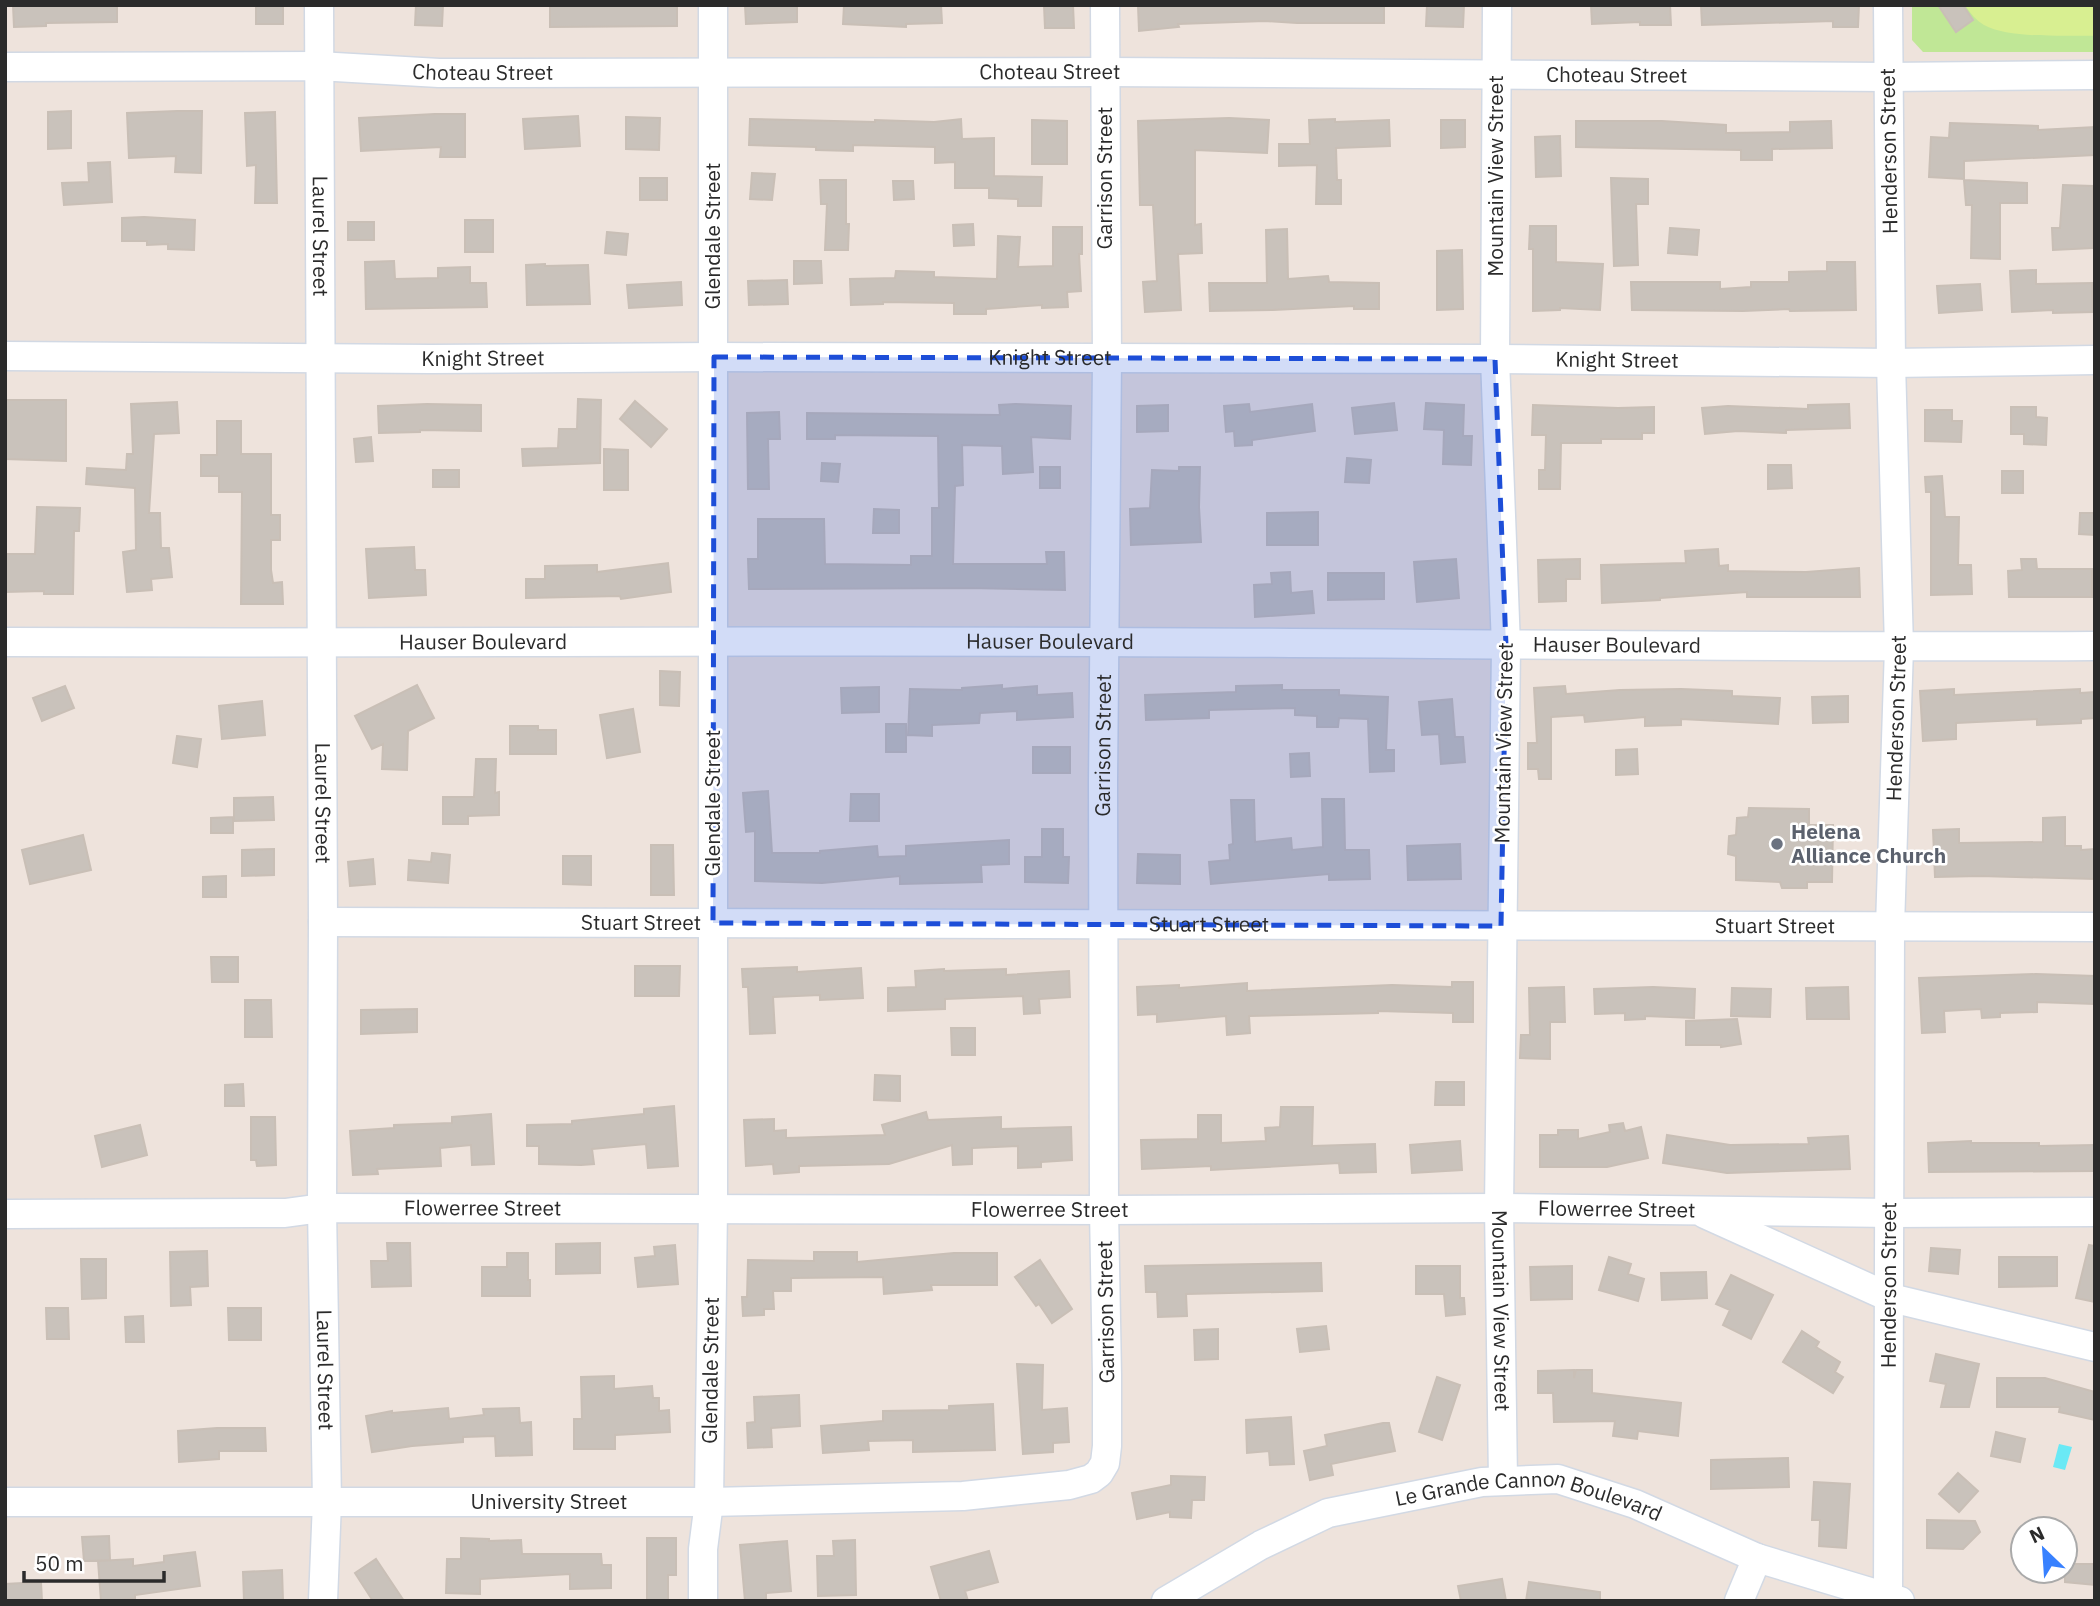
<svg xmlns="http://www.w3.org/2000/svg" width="2100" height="1606" font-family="'IBM Plex Sans',sans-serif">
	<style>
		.green { fill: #c0e796 }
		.pitch { fill: #d8ef91 }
		.water { fill: #6ae9f5 }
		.building { fill: #c9c2bb; stroke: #c9bfb6; stroke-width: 2 }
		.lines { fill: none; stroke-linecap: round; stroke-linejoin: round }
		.minor-casing { stroke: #d2d9e4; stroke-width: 31 }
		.minor { stroke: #fff; stroke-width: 28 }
		.marked { fill: #1d4ed8; fill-opacity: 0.2; stroke: #1d4ed8; stroke-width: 5; stroke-dasharray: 14 9; stroke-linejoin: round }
		.worship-dot { fill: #6b7280; stroke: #fff; stroke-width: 2.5 }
		.labels { text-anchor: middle; stroke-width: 5; stroke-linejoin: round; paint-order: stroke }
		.street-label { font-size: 21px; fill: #2b2b2b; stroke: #fff }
		.worship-label { font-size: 21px; font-weight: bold; fill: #5b616d; stroke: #fff; text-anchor: start }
	</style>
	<rect width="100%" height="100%" fill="#eee3dc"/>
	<path class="green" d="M1912 5H2095V52H1923L1912 40Z"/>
	<path class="pitch" d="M1965 5H2095V36C2065 35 2009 39 1984 25 1976 20 1970 13 1965 5Z"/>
	<path class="water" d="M2059 1444 2072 1447 2065 1470 2053 1467Z"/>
	<path class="building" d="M13 5H117V22L46 23V26L14 27Z
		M256 5H283V24H256Z
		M416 5H443L442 26 415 25Z
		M550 5H677V26L550 27Z
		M745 5H797V22L746 24Z
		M844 5H941L942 23 906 24V27L843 24Z
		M1044 5H1073L1074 28H1045Z
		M1138 5H1384V23H1297L1265 21 1178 24 1179 27 1139 31Z
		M1427 5H1464L1463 27 1426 26Z
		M1591 5H1670L1671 25H1640V22L1592 24Z
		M1701 5H1859L1858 27H1833V21L1702 25Z
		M1938 5H1963L1973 20 1956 32Z
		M71 111V148L48 149V112Z
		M177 111H202L201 173 175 172 176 156 129 158 127 113Z
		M275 112 277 203H255L256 165 247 166 245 113Z
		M435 114H465V157H440L441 147 361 151 359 118Z
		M578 116 580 146 525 149 523 119Z
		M626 117 660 118 659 150 626 149Z
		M1229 118 1269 120 1267 153 1195 150V225L1201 224 1202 253 1178 254 1181 310 1145 312 1143 282 1157 281 1153 205H1140L1138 121Z
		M750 119 875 122V120L934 122 961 119 962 139 994 138V176L1042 177 1041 206H1018V199L989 198V188H955V162L935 163V147L853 145V151L816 150V147L749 145Z
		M1335 119V122L1389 120 1390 146 1336 148 1337 180H1341V204H1316L1317 165 1279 166V144H1310L1309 120Z
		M1032 120 1067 121V164H1032Z
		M1441 120H1465V147L1441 148Z
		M1576 121H1662L1726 125V133L1790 132V122L1831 121 1832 148 1772 149V160H1741V150L1576 147Z
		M1950 123 2038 126V130L2095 127V155L1964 161V179L1929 177 1931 137 1949 138Z
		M1560 136 1561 176 1536 177 1535 137Z
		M110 162 112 202 64 205 62 183 89 182 88 163Z
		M752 173 775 174 772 200 750 199Z
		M640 178H667V200H640Z
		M1611 178 1648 179V204H1636L1638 265 1614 266Z
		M820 180H846V224H849L848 250H825L827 204H821Z
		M1964 180 2027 183V203H2000V259L1971 258 1972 205H1966Z
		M893 181H913L914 199 894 200Z
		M2063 185 2093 186V248L2053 250 2052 228H2060Z
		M144 217 195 220 194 250 168 249V244L147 245V241H122V218Z
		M465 220H493V252H465Z
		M348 222H374V240H348Z
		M973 224 974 245 954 246 953 225Z
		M1530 226H1556V262L1603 264 1600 310 1560 308V310L1533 311V249H1529Z
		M1053 227H1082V254H1079L1081 291 1067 292 1068 307 1042 308V305L986 309V314H954V303L883 302V304L851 305 850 279 895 278 896 271 934 272V277L997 279 998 236 1020 237 1018 267 1053 266Z
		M1670 228 1699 230 1697 255 1668 253Z
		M1287 229 1288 279 1328 276 1329 282 1379 283V309H1354V306L1273 310 1210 311 1209 283H1267L1266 230Z
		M607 232 628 234 626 255 605 253Z
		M1462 250 1463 309 1437 310V251Z
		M394 261 395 279 438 278V268L470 267V283H486L487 307 366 309 365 262Z
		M794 261H821L822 283 794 284Z
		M1827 262H1855L1856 310 1790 311 1789 309 1743 311 1632 310 1631 282H1720V289L1751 287V282H1789V272L1827 271Z
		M545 264V266L588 265 590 304 527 305 526 265Z
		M2036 270V284L2092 283 2093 312 2053 313V310L2012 312 2010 271Z
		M787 280 788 304 749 305 748 281Z
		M681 282 682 305 629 308 627 285Z
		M1980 284 1982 310 1939 313 1937 286Z
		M578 399 601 400 600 463 523 466 522 449 558 448 559 429H577Z
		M5 400H66V461L5 459Z
		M635 401 667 429 651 447 620 419Z
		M177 402 179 433 154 434 149 513H160L161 548H169L172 577 151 579 152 590 127 592 123 552 136 550 135 488 86 484 87 468 126 470 127 454H133L131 404Z
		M1394 403 1397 430 1355 434 1352 408Z
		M1426 403 1464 405 1463 436H1472L1471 465 1443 464 1444 430 1424 429Z
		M427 404 481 405V431L420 430V432L379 433 378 406Z
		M1015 404 1071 406 1070 439 1031 437 1033 472 1003 474 1002 446 962 445 963 485 955 486 953 564H1047L1046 552H1064L1065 590 969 588 749 589 748 559H758V519H824L825 564 911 565V556H932V508H939L938 436 835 435V439H807V413L1000 415 999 405Z
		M1249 404 1250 412 1312 404 1315 431 1252 440V445L1235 446 1234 431 1226 432 1224 406Z
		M1849 404 1850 428 1786 430V433L1738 431 1705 434 1702 408 1728 406 1808 409V405Z
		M1168 405V431L1137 432V406Z
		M1533 405 1618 408 1654 407V433H1642V439H1601V443H1561L1560 489H1539V470H1545L1546 435H1532Z
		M2011 407H2036V417L2047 418 2046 445 2024 444V434H2011Z
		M1925 410H1952V421H1962L1961 442 1925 441Z
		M779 412 780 439H768L769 489H748L747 413Z
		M217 421H241V454H271V515H280V540H271V570L273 583 282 582 283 604H241L242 492H219V476H201V455H217Z
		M371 437 373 461 356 462 354 439Z
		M604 449 628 450V490H604Z
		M1347 458 1371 460 1369 483 1345 482Z
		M822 463 840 464 838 482 821 481Z
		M1768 465H1791L1792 488 1768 489Z
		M1040 467H1060V488H1040Z
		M1179 467H1200L1199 507 1201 542 1131 545 1130 509 1150 508 1152 470 1179 471Z
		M433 470H459V487H433Z
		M2002 471H2023V493H2002Z
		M1942 476 1945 517H1959L1958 565H1971L1972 594 1931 595V492H1926L1925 477Z
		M37 507 80 508 79 531H74L73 594H44V591L5 592V554H35Z
		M874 509 899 510V533H873Z
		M1318 512V545H1267V513Z
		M2080 513H2095V535L2079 534Z
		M414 547 415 570H425L426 595 369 598 366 549Z
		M1718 549 1719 566 1728 565V571L1806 572 1859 568 1860 597H1747V592L1660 598V600L1602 603 1601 565 1686 563 1685 551Z
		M1456 559 1459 598 1417 602 1414 562Z
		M1580 559V579H1566V601L1539 602 1538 560Z
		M2021 559H2036L2037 569H2092V597H2009L2008 571 2022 570Z
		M668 563 671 592 621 599 620 596 526 598V579H545V566L597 565V572Z
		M1290 572 1291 593 1312 591 1314 613 1255 617 1254 585 1272 584 1271 573Z
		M1328 573H1384V599L1328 600Z
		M660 671 680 672 679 706 660 705Z
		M417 685 434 718 408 731 407 770 382 769 383 744 372 749 355 716Z
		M1002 685V689L1037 686V695L1072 693 1073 717 1017 720V711L980 713 979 723 932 725V736L908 735 910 689 962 690V688Z
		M1282 685V690H1339V695L1388 697 1386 750H1394V771L1370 772 1368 719 1339 718 1338 727H1317V716L1295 715V708L1209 710V718L1146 720 1145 695 1236 692V686Z
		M65 686 74 708 42 721 33 698Z
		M1565 686 1566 694 1620 690 1681 689 1732 691V696L1780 698 1778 724 1681 719V725L1645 726V717L1585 722 1584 715 1551 717V779H1539L1538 769H1528V743H1537L1534 688Z
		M879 687V712L842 713 841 688Z
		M1954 689V695L2080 689V693L2095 692V718L2081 719V723L2037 725V719L1956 723V739L1923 741 1920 691Z
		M1848 696V722L1813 723 1812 697Z
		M1452 699 1455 737H1463L1465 762 1441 764 1439 734 1422 735 1419 702Z
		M262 701 265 735 222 739 219 706Z
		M633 709 640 752 607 758 600 715Z
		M886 724H906V752H886Z
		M510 726H538V730H556V754H510Z
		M177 736 201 739 197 767 173 763Z
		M1033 747H1070V773H1033Z
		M1637 749 1638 774 1616 775V750Z
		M1309 753 1310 776 1291 777 1290 754Z
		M476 759H496L495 793 499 792V815L468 816V824H443V797H474Z
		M768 791 772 853H820V851L877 846 878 857 906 856V846L1009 840V864L981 865 982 882 900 884V876L822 883 755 881V831L746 832 743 793Z
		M851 794H879V821H850Z
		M273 797 274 820 234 821V798Z
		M1322 799H1344L1345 850H1369L1370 879 1329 880V874L1211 884 1209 862 1230 860 1229 845 1233 844 1231 800H1254L1255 842 1291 838 1292 850 1323 847Z
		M1749 808 1809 809V825H1833L1832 882H1807V888H1782L1780 882 1736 880V856L1728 854 1729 836 1736 835 1737 818 1748 817Z
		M233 817V833H211V818Z
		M2065 817V846H2081V850L2095 849V879L1980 876 1935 877 1933 830 1959 829V843L2043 842V818Z
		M1042 829H1063V857H1069L1068 883 1025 882V857H1042Z
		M83 835 91 870 30 884 22 850Z
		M1460 844 1461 879 1408 880 1407 846Z
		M651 845H673L674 895H651Z
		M274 849V875L242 876V850Z
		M432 853 450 855 448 883 408 880 409 860 431 862Z
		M1138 854 1180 855V884L1137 883Z
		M563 856H591V885L563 884Z
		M373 859 375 884 350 886 348 862Z
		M226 876V897H203V877Z
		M211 957H238V982H212Z
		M635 966H680L679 996H635Z
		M797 967V972L861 968 863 998 820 1000V995L773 997 775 1033 750 1034 748 987H743L742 969Z
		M944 969V971L1006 969V975L1069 971 1070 997 1039 999 1040 1013 1024 1014 1023 996 945 999V1009L888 1011V988L916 987 915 971Z
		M2036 974 2095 976V1004L2037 1002V1012L2000 1013V1017L1982 1018 1981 1009 1944 1011 1945 1032 1922 1033 1919 978Z
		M1452 982H1473V1022H1453V1013L1378 1011V1013L1249 1016 1250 1033 1227 1035 1226 1016 1157 1022V1014L1138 1015 1137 987 1179 985V988L1247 983V991L1392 985 1452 987Z
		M1564 987 1565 1022H1550V1059L1520 1058 1521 1035H1530L1529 988Z
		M1653 987 1695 989 1694 1018 1645 1016V1019L1625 1020V1013L1595 1014 1594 989Z
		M1848 987 1849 1019H1807L1806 988Z
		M1732 988 1771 989 1770 1017 1731 1016Z
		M245 1000H271L272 1037H245Z
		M417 1009V1032L361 1034V1010Z
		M1737 1019 1741 1044 1721 1047V1045H1686V1021Z
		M951 1028H975V1055H952Z
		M875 1075 900 1076V1101L874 1100Z
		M1436 1082H1464V1105H1435Z
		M243 1084 244 1106H225V1085Z
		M674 1106 678 1166 648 1168 646 1144 592 1149 594 1164 581 1165 539 1164V1146H527V1125L572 1124V1121L644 1114V1109Z
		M1281 1107H1313L1312 1146 1375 1144 1376 1172 1340 1173 1339 1163 1211 1170V1166L1142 1169 1141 1140 1198 1139V1115H1221V1143L1266 1141 1265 1128 1280 1127Z
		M926 1112 928 1120 1001 1117V1129L1071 1127 1072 1160 1041 1162V1167L1018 1168V1146L972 1148V1164L953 1165 952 1145 889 1164 799 1166V1172L774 1174 773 1164 746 1166 744 1120 774 1119V1131L786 1130V1138L885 1135 882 1125Z
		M491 1114 494 1164 472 1165 471 1145 440 1148 441 1166 377 1169 378 1174 353 1175 350 1131 394 1128V1125L452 1123V1117Z
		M251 1117H275L276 1165 257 1166 256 1160H251Z
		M1623 1123 1625 1131 1641 1127 1648 1158 1607 1167H1540V1135H1558V1130H1578V1139L1610 1132 1609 1125Z
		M140 1125 147 1155 102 1167 95 1136Z
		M1667 1135 1730 1145 1809 1144 1808 1138 1848 1136 1850 1169 1727 1173 1663 1163Z
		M1460 1141 1462 1170 1412 1173 1410 1145Z
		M1971 1141V1143H2039V1146L2095 1145V1171L1929 1172 1928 1143Z
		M387 1243H410L411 1286 372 1287 371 1261H388Z
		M600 1243V1273L556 1274V1244Z
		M675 1245 678 1284 638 1287 635 1258 655 1256 654 1247Z
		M2089 1245 2095 1246V1302L2076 1298Z
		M1931 1248 1960 1250 1958 1274 1929 1271Z
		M207 1251 208 1286 190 1287 191 1305 171 1306 170 1252Z
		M814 1252H857V1262L954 1253H997V1285H931L932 1290 884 1294 883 1277 791 1278V1291H773L774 1309H764V1315L743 1316 742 1297H747L748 1260 814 1261Z
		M507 1253H528V1280H530V1296H482V1267H507Z
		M1609 1257 1631 1264 1628 1274 1644 1279 1638 1301 1599 1290Z
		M1999 1257H2057V1286L1999 1287Z
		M81 1259H106V1298L82 1299Z
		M1040 1260 1072 1309 1052 1323 1039 1304 1036 1306 1015 1277Z
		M1321 1263 1322 1291 1186 1294 1187 1316 1158 1317 1157 1292H1146L1145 1266Z
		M1416 1266H1460V1298H1464L1465 1314 1446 1316 1444 1294H1416Z
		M1572 1266V1299L1531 1300 1530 1267Z
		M1706 1272 1707 1298 1662 1300 1661 1273Z
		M1731 1275 1773 1295 1751 1339 1723 1325 1730 1310 1716 1304Z
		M46 1308H68L69 1339H47Z
		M228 1308H261V1340H229Z
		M143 1316 144 1342H126L125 1317Z
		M1326 1326 1329 1349 1300 1352 1297 1329Z
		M1218 1329V1359L1195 1360 1194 1330Z
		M1802 1331 1819 1342 1816 1347 1840 1362 1835 1372 1843 1377 1833 1393 1783 1362Z
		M1936 1354 1979 1364 1969 1407H1941L1946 1384 1930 1381Z
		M1017 1364 1043 1365 1042 1410 1067 1408 1069 1442 1053 1443V1452L1023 1454Z
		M1574 1370V1378L1576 1370H1592V1393L1681 1403 1678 1436 1638 1431 1637 1439 1613 1436 1615 1421 1554 1422 1553 1393H1538V1371Z
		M614 1376V1389L652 1386 653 1398H659V1411L669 1410 670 1432 615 1435V1449H574V1419H582L581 1377Z
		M1437 1377 1460 1385 1442 1440 1419 1432Z
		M1997 1378H2045L2095 1392V1420L2059 1412 2060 1407H1997Z
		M799 1395 800 1426 771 1428 772 1447 748 1448 747 1423 755 1422 754 1397Z
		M993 1404 995 1450 913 1452V1440L868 1441 869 1450 823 1453 821 1426 883 1421V1411L949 1410V1406Z
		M448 1408 449 1419 484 1415 483 1409 519 1408 520 1423 531 1422 532 1455 496 1456 495 1436 463 1437V1442L412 1446 372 1452 366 1416 392 1411V1413Z
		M1291 1417 1294 1464 1270 1465 1269 1451 1247 1453 1246 1420Z
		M1383 1423H1389L1395 1451 1331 1464 1333 1475 1310 1480 1304 1451 1327 1446 1325 1435Z
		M217 1428H265L266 1451H219V1459L179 1462 178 1431Z
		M1996 1432 2025 1439 2020 1462 1991 1456Z
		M1788 1458 1789 1487 1711 1489V1460Z
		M1958 1473 1978 1491 1959 1512 1939 1494Z
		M1171 1476 1205 1477 1204 1500H1192L1191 1518 1170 1517V1512L1137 1519 1132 1493 1171 1485Z
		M1814 1482 1850 1484 1846 1548 1819 1546 1820 1520H1812Z
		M1927 1520 1975 1521 1980 1532 1963 1549 1927 1548Z
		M109 1536 110 1560 84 1561 82 1537Z
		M461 1538 489 1539V1541L521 1540 522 1554H601L602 1565H611V1588L570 1589V1574L480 1579V1594L446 1593 447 1559H461Z
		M647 1538H676V1575H668V1601H647Z
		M855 1540 856 1595 818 1596 817 1556H834L833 1541Z
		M787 1541 791 1591 766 1593V1601H745L740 1545Z
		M989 1551 998 1582 965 1591 968 1601H941L931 1567Z
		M195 1552 200 1586 135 1595V1599L101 1601 98 1561 133 1559V1566L164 1562V1556Z
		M376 1559 404 1601H373L355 1573Z
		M2065 1564H2095V1585L2065 1582Z
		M282 1570 283 1601H244L243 1572Z
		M1502 1579 1506 1601H1461L1458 1586Z
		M41 1582 42 1601H5V1584Z
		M1529 1582 1600 1592V1601H1526Z"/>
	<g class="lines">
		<defs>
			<g id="minor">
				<path id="s1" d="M319 5 323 922 322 1208 327 1502 323 1601"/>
				<path id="s2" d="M1497 5 1495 359 1506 646 1499 1208 1503 1480"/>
				<path id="s3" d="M5 67 318 66 439 73 1105 72 1888 77 2095 75"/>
				<path id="s4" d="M5 356 431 359 714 357 1495 359 1891 363 2095 360"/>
				<path id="s5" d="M5 642C369 644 733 640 1097 642 1430 643 1762 648 2095 646"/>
				<path id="s6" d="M323 922 2095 927"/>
				<path id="s7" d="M5 1214 285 1213 322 1208 1104 1210 1499 1208 1891 1213 2095 1212"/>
				<path d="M1705 1214 1891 1298 2095 1347"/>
				<path id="s8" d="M5 1502H709L963 1496 1069 1485 1091 1479 1099 1473 1105 1463 1107 1446V1375L1104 1210 1103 782 1107 359 1105 5"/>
				<path id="s9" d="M1888 1598 1890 927 1899 647 1891 363 1888 5"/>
				<path id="s10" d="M703 1601V1549L709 1502 713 1208V5"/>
				<path id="s11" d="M1166 1601 1261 1545 1328 1513 1482 1482 1558 1479 1635 1504 1757 1558 1900 1601"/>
				<path d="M1739 1601 1757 1558"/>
			</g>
		</defs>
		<use href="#minor" class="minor-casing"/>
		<use href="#minor" class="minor"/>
	</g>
	<path class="marked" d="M714 357 1495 359 1506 646 1501 926 713 923Z"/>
	<circle class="worship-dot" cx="1777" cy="844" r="7"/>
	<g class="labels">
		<g class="street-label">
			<text dy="7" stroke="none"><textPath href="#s3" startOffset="478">Choteau Street</textPath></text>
			<text dy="7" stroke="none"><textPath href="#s3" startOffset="1045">Choteau Street</textPath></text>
			<text dy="7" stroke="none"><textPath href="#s3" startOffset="1612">Choteau Street</textPath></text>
			<text transform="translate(1889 151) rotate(-91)" y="7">Henderson Street</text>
			<text transform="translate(1496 176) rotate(-90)" y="7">Mountain View Street</text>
			<text transform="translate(1105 178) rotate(-90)" y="7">Garrison Street</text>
			<text dy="7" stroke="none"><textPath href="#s1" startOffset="231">Laurel Street</textPath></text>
			<text transform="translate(713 236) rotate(-90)" y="7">Glendale Street</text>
			<text dy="7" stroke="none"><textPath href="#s4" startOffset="478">Knight Street</textPath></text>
			<text dy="7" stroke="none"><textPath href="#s4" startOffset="1045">Knight Street</textPath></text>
			<text dy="7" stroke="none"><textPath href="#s4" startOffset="1612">Knight Street</textPath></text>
			<text dy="7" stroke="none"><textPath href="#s5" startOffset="478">Hauser Boulevard</textPath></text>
			<text dy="7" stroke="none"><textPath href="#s5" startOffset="1045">Hauser Boulevard</textPath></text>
			<text dy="7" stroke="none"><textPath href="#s5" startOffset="1612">Hauser Boulevard</textPath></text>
			<text dy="7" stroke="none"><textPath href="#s9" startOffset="880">Henderson Street</textPath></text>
			<text transform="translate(1504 743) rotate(-89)" y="7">Mountain View Street</text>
			<text dy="7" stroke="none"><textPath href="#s8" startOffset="1827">Garrison Street</textPath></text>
			<text dy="7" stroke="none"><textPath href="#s1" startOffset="798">Laurel Street</textPath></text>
			<text transform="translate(713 803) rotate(-90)" y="7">Glendale Street</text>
			<text dy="7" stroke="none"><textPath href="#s6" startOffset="318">Stuart Street</textPath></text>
			<text dy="7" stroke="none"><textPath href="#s6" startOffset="886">Stuart Street</textPath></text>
			<text dy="7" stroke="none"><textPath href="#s6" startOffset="1452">Stuart Street</textPath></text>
			<text dy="7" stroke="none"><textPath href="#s7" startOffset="478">Flowerree Street</textPath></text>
			<text dy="7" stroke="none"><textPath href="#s7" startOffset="1612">Flowerree Street</textPath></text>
			<text dy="7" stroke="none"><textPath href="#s7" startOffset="1045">Flowerree Street</textPath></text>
			<text dy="7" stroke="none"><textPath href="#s9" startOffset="313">Henderson Street</textPath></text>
			<text dy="7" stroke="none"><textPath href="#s2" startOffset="1306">Mountain View Street</textPath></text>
			<text transform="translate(1106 1312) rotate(-91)" y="7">Garrison Street</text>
			<text dy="7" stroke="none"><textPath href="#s1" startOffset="1365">Laurel Street</textPath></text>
			<text dy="7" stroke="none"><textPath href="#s10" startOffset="231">Glendale Street</textPath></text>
			<text dy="7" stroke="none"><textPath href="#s8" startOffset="544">University Street</textPath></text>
			<text dy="7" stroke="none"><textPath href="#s11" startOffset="390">Le Grande Cannon Boulevard</textPath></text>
		</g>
		<g class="worship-label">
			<text x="1791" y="839">Helena<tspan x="1791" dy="24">Alliance Church</tspan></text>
		</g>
	</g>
	<rect width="2100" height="1606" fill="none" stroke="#2b2b2b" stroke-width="14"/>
	<g transform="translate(2044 1550) rotate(335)"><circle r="33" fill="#ffffff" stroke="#aaaaaa" stroke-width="2"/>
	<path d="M0-5L12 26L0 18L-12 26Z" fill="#3881ff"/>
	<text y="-10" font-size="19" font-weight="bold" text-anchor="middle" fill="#2b2b2b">N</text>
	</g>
	<path d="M24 1571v10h140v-10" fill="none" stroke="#2b2b2b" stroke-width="3.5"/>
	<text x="35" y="1571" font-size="21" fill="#2b2b2b" stroke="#ffffff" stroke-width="5" paint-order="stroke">50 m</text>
</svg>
